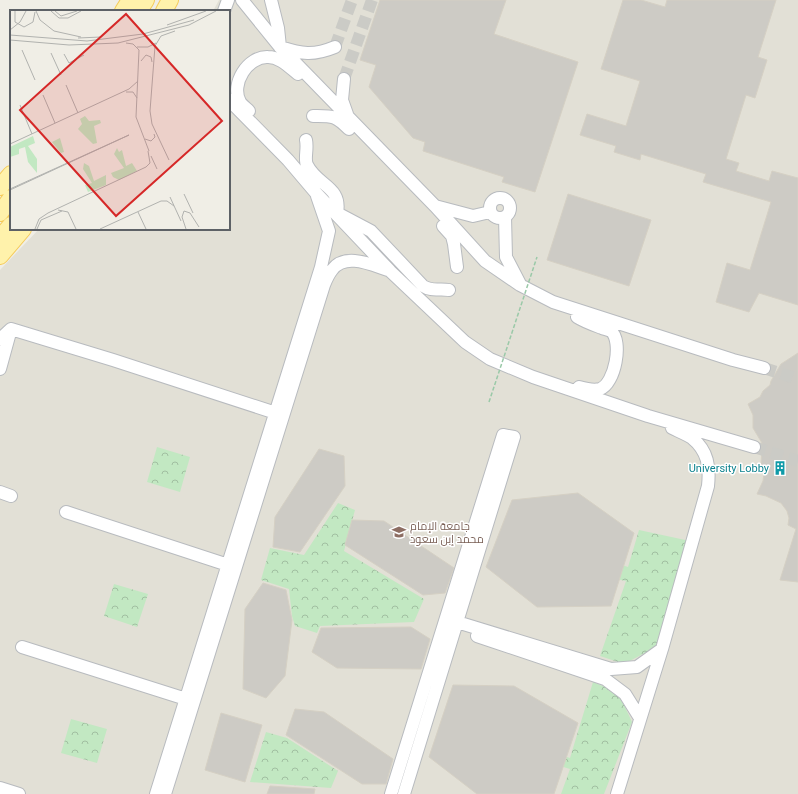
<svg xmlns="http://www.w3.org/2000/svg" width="798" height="794" font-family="Roboto,Cairo,sans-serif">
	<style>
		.education { fill: #e2e0d6 }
		.park { fill: url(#park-crowns) }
		.building { fill: #cdcbc5; stroke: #d5d0c4 }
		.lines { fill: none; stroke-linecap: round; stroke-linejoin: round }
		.minor-tunnel { stroke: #cbcbc6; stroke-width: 12; stroke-dasharray: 12 6; stroke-linecap: butt }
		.minor-casing { stroke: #b8bbbf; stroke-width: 14 }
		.major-casing { stroke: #f5cb5a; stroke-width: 18 }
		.minor { stroke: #fff; stroke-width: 12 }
		.major { stroke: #fff2ab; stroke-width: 16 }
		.path-bridge { stroke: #9ac9a8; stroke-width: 1.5; stroke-dasharray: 4 2; stroke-linecap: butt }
		.labels { text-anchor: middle; stroke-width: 3; stroke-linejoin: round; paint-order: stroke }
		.culture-label { font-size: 11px; fill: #0d838f; stroke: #fff; text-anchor: end }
		.education-label { font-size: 11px; fill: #785e54; stroke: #fff; text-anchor: start }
		.inset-road { fill: none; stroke: #b1b2af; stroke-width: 1 }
		.view { fill: #d62828; fill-opacity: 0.15; stroke: #d62828; stroke-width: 2 }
		.inset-edge { fill: none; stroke: #5d6166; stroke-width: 2 }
	</style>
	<defs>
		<pattern id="park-crowns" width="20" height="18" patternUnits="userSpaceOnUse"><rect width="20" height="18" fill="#c2e8c2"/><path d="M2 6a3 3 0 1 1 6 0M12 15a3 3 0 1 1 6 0" fill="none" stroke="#a1bfa1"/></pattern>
	</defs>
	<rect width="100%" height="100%" fill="#f0eee6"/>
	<path class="education" d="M219 0H798V794H0V270L39 229H229V11H213Z"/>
	<path class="park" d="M157 447 190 457 180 492 147 482Z
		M338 503 355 510 344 551 424 599 414 622 320 626 317 633 295 626 292 616 289 589 261 580 270 548 304 555Z
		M639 530 690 541 658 646 624 664 600 656 626 581 562 569 589 554 628 567Z
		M114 584 148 594 137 627 104 616Z
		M593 682 618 692 632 722 604 794H561L570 769 534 758 529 744 570 758Z
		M71 719 107 729 97 763 61 753Z
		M266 732 287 738 338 771 331 788 250 782Z"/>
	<path class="building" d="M380 0H506L494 34 578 62 535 192 502 182 504 177 423 151 425 142 413 138 369 87 376 65 360 60Z
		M623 0H641L665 7 667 0H776L758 57 767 60 755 98 746 95 726 159 739 163 736 171 769 181 772 171 798 178V305L759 293 749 312 716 302 727 263 750 270 771 202 703 182 706 174 641 154 640 160 614 152 616 146 580 135 587 114 626 126 640 81 601 69Z
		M568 194 651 220 629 286 547 260Z
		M798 353V582L780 580 796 529 788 525 789 518 787 511 781 503 766 496 757 494 763 481 764 473 761 464 762 449V443L753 428V415L748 404 760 397 763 391 770 385 771 381 781 364Z
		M319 449 344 456 345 486 300 552 273 547 275 517Z
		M578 493 634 533 611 606 537 607 486 567 512 500Z
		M352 520 384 521 454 568 445 593 423 595 345 545Z
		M263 583 286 590 292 620 285 676 266 698 243 689 245 609Z
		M411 627 430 639 421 669 337 668 312 652 321 628Z
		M453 685 514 686 578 723 554 794H477L429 757Z
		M295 709 324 712 393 759 386 784H362L286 735Z
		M221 713 262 725 245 782 205 770Z
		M270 786 315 789 314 794H267Z"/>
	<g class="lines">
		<path class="minor-tunnel" d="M335 47 352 0
			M344 79 372 0
			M764 368 798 379
			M754 447 798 461"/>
		<defs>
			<path id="minor" d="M242 0 280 47 435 206 485 261 520 285 553 302 733 360 764 368
				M271 0 278 28 280 47C302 54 313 56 335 47
				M224 11 228 0
				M344 79 342 100 347 114
				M229 100 288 160 316 193 390 271 465 342 490 359 533 377 648 416 754 447
				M249 111C246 108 242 105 240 102 230 84 248 56 268 57 280 57 289 67 298 74
				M313 116C333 116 335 115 349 129
				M306 140C308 149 304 159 307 165 317 186 342 186 337 213L371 231 423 286C432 292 439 288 449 290
				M490 208a10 10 0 1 1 20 0a10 10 0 1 1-20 0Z
				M435 206 473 216 490 212
				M505 217 506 257 520 284
				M443 226 452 236 454 244 457 267
				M577 317C585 322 594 325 602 328 605 329 609 330 611 331 623 341 615 384 600 389 593 391 586 389 579 387
				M0 339 11 329 113 360 282 415
				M0 369 11 329
				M0 492 11 496
				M66 512 228 565
				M457 622 611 669 637 667 662 649
				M477 636 605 679 625 694 640 718
				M22 647 186 699
				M0 788 19 794
				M156 794 321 267 329 231 317 196
				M165 794 324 285C326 280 328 275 332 270 345 252 372 265 388 270
				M391 794 503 435 514 437 404 794
				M617 794 662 649 708 486C710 467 708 451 692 438 686 434 678 431 672 428"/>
			<path id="major" d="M123 11 130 0
				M139 11 146 0
				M164 11 170 0
				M0 187 11 174
				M0 213 11 198
				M0 238 11 225
				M0 256 23 229"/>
		</defs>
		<use href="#minor" class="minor-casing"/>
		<use href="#major" class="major-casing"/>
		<use href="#minor" class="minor"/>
		<use href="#major" class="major"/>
		<path class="path-bridge" d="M489 402 537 257"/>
	</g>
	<defs>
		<symbol id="building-bare" viewBox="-9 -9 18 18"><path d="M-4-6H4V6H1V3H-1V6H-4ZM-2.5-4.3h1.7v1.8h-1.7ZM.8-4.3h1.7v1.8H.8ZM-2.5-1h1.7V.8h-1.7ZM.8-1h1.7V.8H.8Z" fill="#0f9aa8" stroke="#fff" stroke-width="2.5" paint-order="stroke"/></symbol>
		<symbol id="university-bare" viewBox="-9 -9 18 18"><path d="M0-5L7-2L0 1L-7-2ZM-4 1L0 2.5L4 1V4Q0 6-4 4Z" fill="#8d6e63" stroke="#fff" stroke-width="2.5" paint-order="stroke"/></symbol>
	</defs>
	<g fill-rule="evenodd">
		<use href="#building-bare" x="770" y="458" width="20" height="20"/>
		<use href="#university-bare" x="389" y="522" width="20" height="20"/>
	</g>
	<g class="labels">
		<g class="culture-label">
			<text x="769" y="472">University Lobby</text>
		</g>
		<g class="education-label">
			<text x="410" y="530">جامعة الإمام<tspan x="410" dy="13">محمد إبن سعود</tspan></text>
		</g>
	</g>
	<g transform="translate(10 10)">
		<rect width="220" height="220" fill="#f0eee6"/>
		<path d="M75 106 79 111 90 110 91 113 84 116 87 133 83 134 68 119 72 114 70 109ZM23 126 25 133 18 136 27 149V163L18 152 15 137 9 139V144L0 147V137ZM50 128 54 142 51 143 42 132ZM107 138 109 142 112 140 116 156 122 153 127 161 109 170 103 167 101 163 114 158 104 144ZM74 153 79 156 84 171 96 165V175L78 182 75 175 82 173 73 159Z" fill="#c2e8c2"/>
		<path class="inset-road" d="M5 1V12L14 17 23 12 25 2M26 1 30 10 44 21 71 27M41 1 49 8H58L71 1M45 1 51 6 67 1M157 15 196 1M0 20 10 12 16 1M0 25 77 31 133 24 184 10M68 28 91 27M0 30 59 35 108 33 179 15 206 1M116 33 123 34 129 40 126 107 139 141M127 37H138L146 33M12 40 25 70M41 43 51 65M54 44 59 53 74 45M131 51 136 45 141 47 142 52M56 75 68 103M116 82H123L127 88M33 85 45 113M10 95 22 124M135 129 141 131 145 127 144 124M0 134 119 79 128 71M141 146 147 159M159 150 142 114 140 101 145 36 151 26 165 21M0 179 119 125 0 180M174 184 183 203M160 187 171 211M48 200 58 202 66 219M128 202 136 219M25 219 29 209 38 203 136 157 140 153 138 141M27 219 31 210 52 201M90 219 151 191H157L164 196M176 219 172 207 174 201 180 203 189 217"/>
		<path class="view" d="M116 4 212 111 106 206 10 100Z"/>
		<rect width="220" height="220" class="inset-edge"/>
	</g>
</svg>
